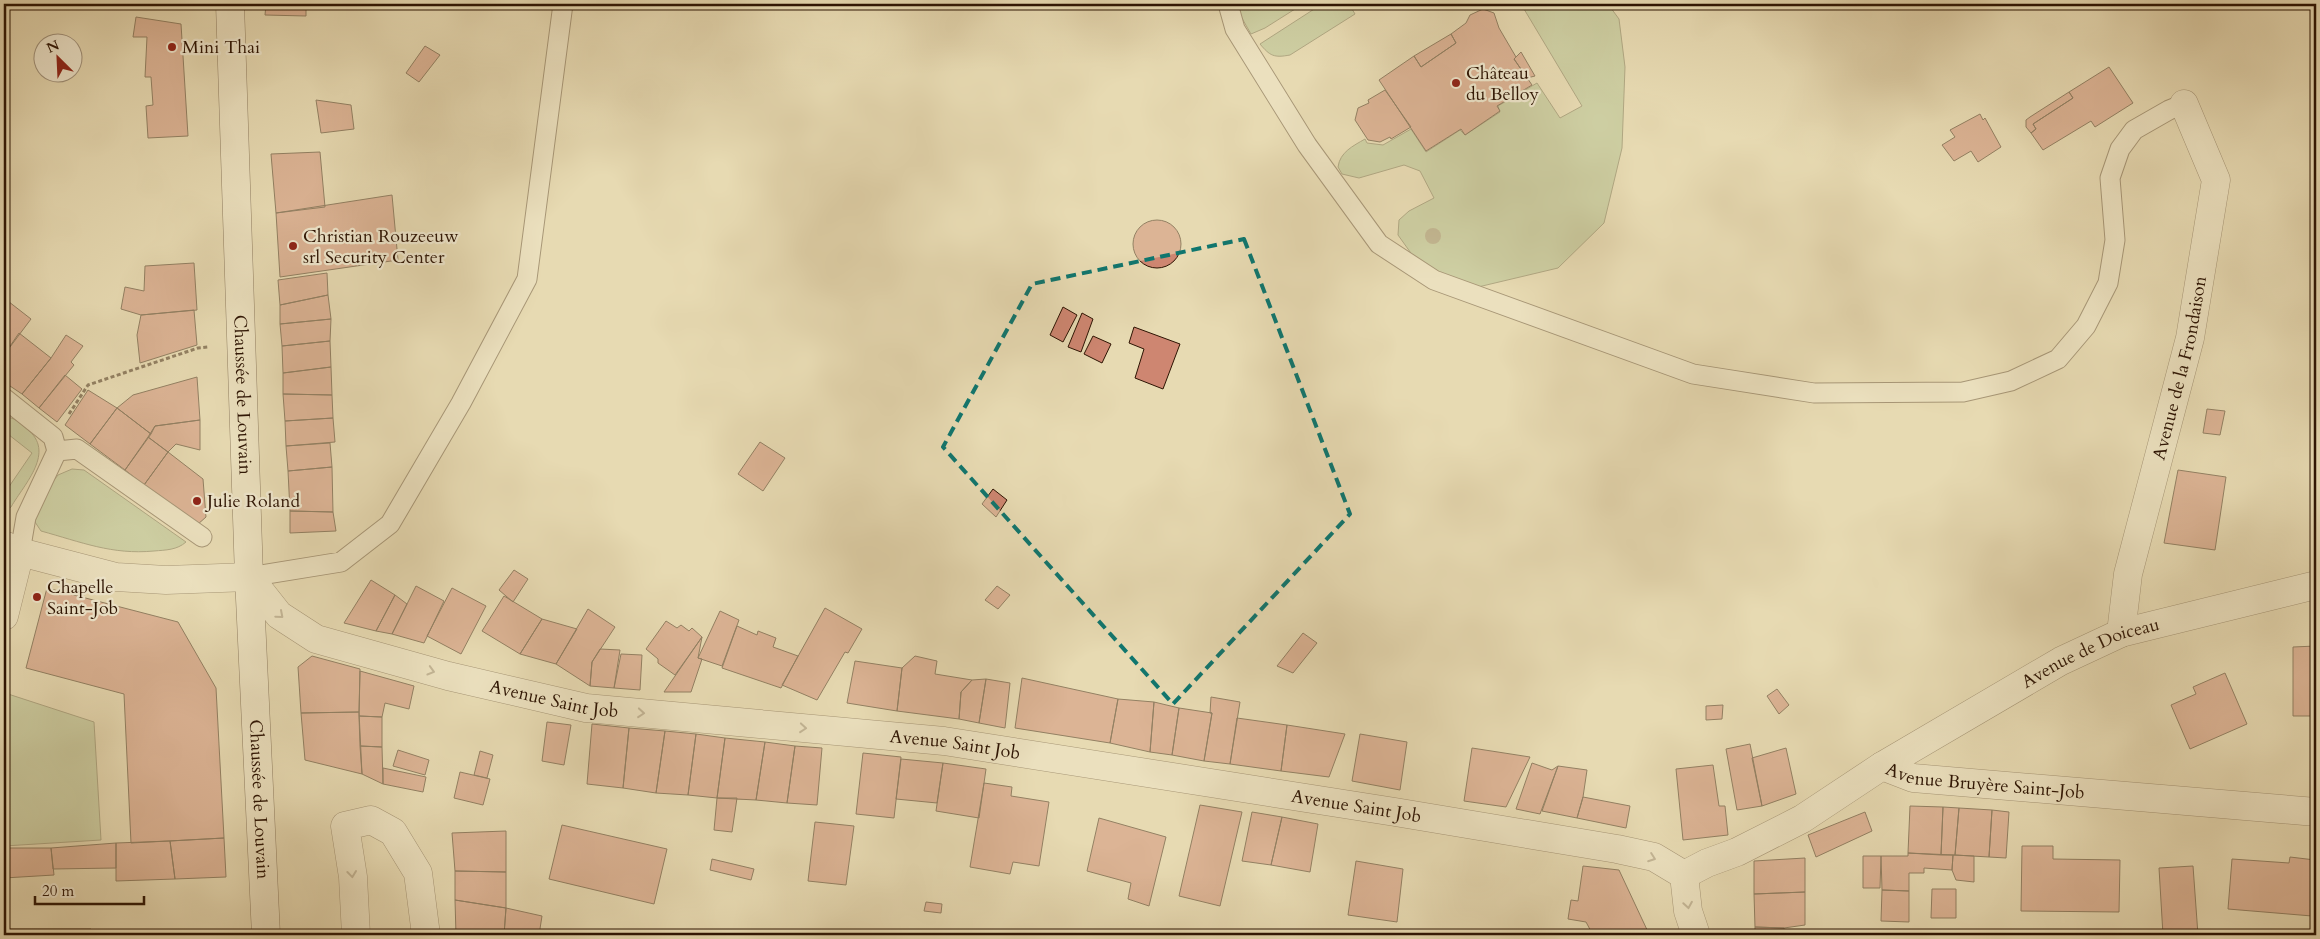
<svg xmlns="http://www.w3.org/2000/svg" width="2320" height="939" font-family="Cardo,serif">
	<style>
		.green { fill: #b0c190; stroke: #6e6a4a }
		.building { fill: #ce8671; stroke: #2d1403 }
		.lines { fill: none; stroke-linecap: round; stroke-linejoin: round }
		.lane-casing { stroke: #5c462f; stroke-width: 21 }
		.street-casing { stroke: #5c462f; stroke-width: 29 }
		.secondary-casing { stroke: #2d1403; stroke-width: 29 }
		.path { stroke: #2d1403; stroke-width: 3; stroke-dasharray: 4 2.5; stroke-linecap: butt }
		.lane { stroke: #efe7cd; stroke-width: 19 }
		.street { stroke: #efe7cd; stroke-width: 28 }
		.secondary { stroke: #efe7cd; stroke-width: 28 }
		.tree { fill: #968a69 }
		.oneway { stroke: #988872 }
		.marked { fill: none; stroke: #0f766e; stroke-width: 4; stroke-dasharray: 10 6; stroke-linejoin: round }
		.poi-dot { fill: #8f2418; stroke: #efe7cd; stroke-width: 2 }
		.labels { text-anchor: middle; stroke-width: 4.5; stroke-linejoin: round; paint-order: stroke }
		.poi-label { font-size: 18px; fill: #2d1403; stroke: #efe7cd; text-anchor: start }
		.street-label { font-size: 18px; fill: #2d1403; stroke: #efe7cd }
	</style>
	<rect width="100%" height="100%" fill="#e7dab2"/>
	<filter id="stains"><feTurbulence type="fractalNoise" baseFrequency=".004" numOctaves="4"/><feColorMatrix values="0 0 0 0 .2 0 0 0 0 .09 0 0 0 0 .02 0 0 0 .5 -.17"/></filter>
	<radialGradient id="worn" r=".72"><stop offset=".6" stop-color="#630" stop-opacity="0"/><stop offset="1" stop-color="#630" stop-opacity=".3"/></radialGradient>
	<path class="green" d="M1237 4H1303L1265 28 1251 34 1239 13Z
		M1322 4H1349L1355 14 1290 55C1274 58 1270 56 1260 44Z
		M1521 4H1608L1619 19 1625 67 1622 148 1604 223 1558 268 1478 287 1445 279 1418 263 1398 235 1399 220 1409 211 1434 198 1420 171 1404 165 1359 178 1342 174 1338 167C1340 152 1353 146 1365 139L1367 143 1383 145 1411 129 1426 152 1460 130 1465 135 1500 112 1498 106 1537 83 1560 118 1582 106Z
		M4 417C14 417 19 422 27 429 56 452 25 483 11 507L4 512V494L32 453 4 431Z
		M72 469 84 470 186 542C177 550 166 550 154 551 112 555 81 542 41 531L35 522 36 510 44 493 58 475Z
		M5 693 94 722 101 840 4 846Z"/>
	<path class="building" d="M266 4H306V16L265 15Z
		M1483 9 1494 13 1499 28 1516 57 1514 59 1532 85 1497 106 1500 111 1465 135 1461 129 1426 151 1379 80 1414 56 1421 67 1456 43 1451 34 1466 23 1470 15Z
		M136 17 181 24 188 136 148 138 146 106 153 105 151 77H145L147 37H133Z
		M1451 34 1456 43 1421 67 1414 56Z
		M425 46 440 55 419 82 406 73Z
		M1521 52 1535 76 1527 78 1514 59Z
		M2109 67 2133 103 2095 127 2091 121 2043 150 2031 133 2036 129 2033 124 2073 98 2069 92Z
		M1385 90 1411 127 1391 139 1390 137 1380 142 1368 140 1355 120 1358 108 1369 103 1368 100Z
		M2069 92 2073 98 2033 124 2036 129 2031 133 2026 127V120L2030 117Z
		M316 100 351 105 354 129 321 133Z
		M1980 114 1983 120 1985 118 2001 147 1978 162 1971 151 1954 161 1942 145 1955 137 1950 130Z
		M320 152 325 207 276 213 271 154Z
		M392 195 398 260 280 277 276 213Z
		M1133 244a24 24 0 1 1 48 0a24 24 0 1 1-48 0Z
		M194 263 197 310 141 315 121 309 125 287 144 291 145 266Z
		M327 273 328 295 280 305 278 280Z
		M328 295 331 319 280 324V305Z
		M4 298 31 319 4 355Z
		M1063 307 1077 315 1063 342 1050 335Z
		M194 310 197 345 140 363 137 335 141 315Z
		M1082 313 1093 319 1081 352 1068 347Z
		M331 319 330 341 282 346 280 324Z
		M1134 327 1180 344 1163 389 1135 378 1144 349 1129 343Z
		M19 333 51 358 22 394 4 382V355Z
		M66 335 83 346 71 362 74 365 39 408 22 394 51 358Z
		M1093 336 1111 344 1102 363 1084 354Z
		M330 341 331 367 283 373 282 346Z
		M331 367 332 395 283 394V373Z
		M65 375 82 389 57 422 39 408Z
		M197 377 200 420 155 426 151 434 117 408 133 395Z
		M88 390 117 408 90 444 65 425Z
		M283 394 332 395 333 418 285 421Z
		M117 408 151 434 125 470 90 444Z
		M2207 409 2225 411 2220 435 2203 433Z
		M333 418 335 442 286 446 285 421Z
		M200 420V450L176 444 168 452 148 437 155 426Z
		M148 437 168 452 144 485 125 470Z
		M760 442 785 458 763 491 738 474Z
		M330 443 332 467 288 471 286 446Z
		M168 452 203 479 206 517 197 525 144 485Z
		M332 467 333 512 290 511 288 471Z
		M2178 470 2226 477 2215 550 2164 543Z
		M993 489 1007 500 996 517 982 504Z
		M290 511 333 512 336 531 290 533Z
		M514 570 528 579 513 602 499 590Z
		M371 580 395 595 376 631 344 623Z
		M416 586 444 601 424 643 392 634Z
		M997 586 1010 595 998 609 985 600Z
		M47 588 178 622 216 688 224 838 131 843 124 694 26 668Z
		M452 588 486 606 461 654 427 636Z
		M395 595 407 604 392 634 376 631Z
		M504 596 542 619 520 654 482 631Z
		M825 608 862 629 848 653 845 652 817 700 782 685Z
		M588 609 615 627 592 662 590 686 556 664Z
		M720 611 739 620 722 666 698 658Z
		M542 619 577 629 556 664 520 654Z
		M666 621 677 628 681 625 689 631 692 628 702 637 675 675 658 663V659L646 649Z
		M737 626 757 635 758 631 776 638 773 647 798 656 781 688 722 668Z
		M1303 633 1317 643 1293 673 1277 666Z
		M702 637 698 658 702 659 691 692H664Z
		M2316 646V716H2293V647Z
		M600 649 620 650 614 688 590 686 592 662Z
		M621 654 642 655 640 690 614 688Z
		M312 656 360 669 359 712 301 713 298 667Z
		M915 656 937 661 935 674 972 680 961 692 959 719 897 711 902 668Z
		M855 661 902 668 897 711 847 703Z
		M360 671 414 686 409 709 385 703 382 717 359 716Z
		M2225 673 2247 724 2190 749 2171 705 2196 694 2193 687Z
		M1022 678 1118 699 1110 743 1015 728Z
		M986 679 979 723 959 719 961 692 972 680Z
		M986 679 1010 683 1005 728 979 723Z
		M1777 689 1789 705 1779 714 1767 696Z
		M1211 697 1240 702 1230 764 1204 761 1212 713H1210Z
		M1118 699 1154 702 1150 752 1110 743Z
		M1154 702 1179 708 1172 755 1150 752Z
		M1723 705 1722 719 1706 720V706Z
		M1179 708 1212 713 1204 761 1172 755Z
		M359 712 362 774 305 760 301 713Z
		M359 716 382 717V747L360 746Z
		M1237 718 1287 725 1281 771 1230 764Z
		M547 722 571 725 564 765 542 761Z
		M592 724 629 728 623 788 587 784Z
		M1287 725 1345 734 1329 777 1281 771Z
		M629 728 665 731 656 793 623 788Z
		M665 731 696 734 688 795 656 793Z
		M696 734 725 738 717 798 688 795Z
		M1360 734 1407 742 1400 790 1352 781Z
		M725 738 765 742 756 800 717 798Z
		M765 742 795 746 787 803 756 800Z
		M1750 744 1762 806 1737 810 1726 749Z
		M360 746 382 747 383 784 362 774Z
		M795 746 822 748 817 805 787 803Z
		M1472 748 1530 757 1506 807 1464 801Z
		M1786 748 1796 794 1762 806 1752 758Z
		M398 750 429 760 425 775 393 766Z
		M480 751 493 755 487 778 474 775Z
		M863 753 901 757 894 818 856 814Z
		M901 759 943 763 937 803 896 799Z
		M943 763 986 769 979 818 936 811Z
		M1532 763 1552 770 1558 766 1540 814 1516 809Z
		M1713 765 1719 806H1725L1728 835 1683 840 1676 769Z
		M1558 766 1587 770 1583 797 1577 818 1542 811Z
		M383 768 426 777 423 792 383 784Z
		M460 772 490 779 483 805 454 798Z
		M984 783 1012 787 1011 796 1049 802 1039 866 1013 862 1010 874 970 867Z
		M1583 797 1630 806 1626 828 1577 818Z
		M717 798H737L732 832 714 830Z
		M1200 805 1242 812 1220 906 1179 896Z
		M1910 806 1943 807 1941 855 1908 853Z
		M1943 807 1959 808 1955 855H1941Z
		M1959 808 1992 810 1989 857 1955 855Z
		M1992 810 2009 812 2006 858 1989 857Z
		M1252 812 1282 817 1271 865 1242 861Z
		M1865 812 1872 831 1816 857 1808 835Z
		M1282 817 1318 824 1310 872 1271 865Z
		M1099 818 1166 837 1149 906 1128 899 1131 883 1087 871Z
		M815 822 854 826 846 885 808 881Z
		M562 825 667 849 654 904 549 879Z
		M506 831V872L455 871 452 833Z
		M224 838 226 877 175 879 170 841Z
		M170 841 175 879 116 881V843Z
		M116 843V868L53 869 51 848Z
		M2022 846H2053V859L2120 860 2119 912 2021 911Z
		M4 848H51L54 875 4 878Z
		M1908 853 1953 855 1952 870 1924 868V873H1909V891L1882 890 1881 856H1908Z
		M1953 855 1974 856V882L1956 880 1952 870Z
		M1863 856H1881L1880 888H1863Z
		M2290 857 2315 860 2312 916 2228 909 2232 859 2289 863Z
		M1805 858V892L1754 894V861Z
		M712 859 754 869 751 880 710 870Z
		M1356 861 1403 869 1397 922 1348 915Z
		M1583 866 1619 870 1649 934 1593 935 1586 922 1568 919 1571 900 1578 901Z
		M2193 866 2198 935H2163L2159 868Z
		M455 871 506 872V908L455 900Z
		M1932 889H1956V918H1931Z
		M1882 890 1909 891V922L1881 921Z
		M1805 892V925L1784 928 1755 927 1754 894Z
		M455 900 506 908 504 935H456Z
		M926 902 942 904 941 913 924 911Z
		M506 908 542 916 539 935H504Z
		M1755 927 1784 928V935H1755Z
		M4 929H91V935H4Z"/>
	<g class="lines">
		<defs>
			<path id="lane" d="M1228 4 1235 29 1307 145 1379 244 1434 280 1693 374 1814 393 1963 392 2011 381 2058 359 2086 326 2108 283 2115 240 2110 178 2120 149 2134 130 2169 110 2184 104
				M4 398 53 437 57 451 26 517 20 552
				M57 451 77 449 202 537
				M249 577 341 562 390 524 461 403 527 279 563 4"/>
			<g id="street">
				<path id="s1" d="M4 545 20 552 116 577 166 580 249 577 279 615 316 639 448 676 586 708 944 741 1395 812 1617 849 1654 857 1684 875"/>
				<path d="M4 616 20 552"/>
				<path id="s2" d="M2121 633 2128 574 2190 338 2216 180 2184 104"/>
				<path id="s3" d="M1882 766 2061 661 2121 633 2316 585"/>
				<path id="s4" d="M1684 875 1707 863 1737 852 1802 819 1882 766 1913 778 2316 812"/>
				<path d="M1684 875 1688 911 1696 935"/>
				<path d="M356 935 353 877 345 826 371 820 393 832 418 873 426 935"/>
			</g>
			<g id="secondary">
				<path id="s5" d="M230 4 249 577 266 935"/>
			</g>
		</defs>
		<use href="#lane" class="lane-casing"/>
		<use href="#street" class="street-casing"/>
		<use href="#secondary" class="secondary-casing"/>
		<path class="path" d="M69 414 88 385 198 348 208 347"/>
		<use href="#lane" class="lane"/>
		<use href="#street" class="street"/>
		<use href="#secondary" class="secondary"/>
	</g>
	<circle class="tree" cx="1433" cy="236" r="8"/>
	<defs><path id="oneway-chevron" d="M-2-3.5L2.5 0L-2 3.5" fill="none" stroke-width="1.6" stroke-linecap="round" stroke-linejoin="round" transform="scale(1.25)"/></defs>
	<g class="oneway">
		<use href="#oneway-chevron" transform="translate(280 615) rotate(41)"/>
		<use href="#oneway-chevron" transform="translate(431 671) rotate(16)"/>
		<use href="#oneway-chevron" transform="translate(641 713) rotate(5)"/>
		<use href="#oneway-chevron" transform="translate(803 728) rotate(5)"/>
		<use href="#oneway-chevron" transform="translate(1652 858) rotate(20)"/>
		<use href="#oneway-chevron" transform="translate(352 874) rotate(83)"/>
		<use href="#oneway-chevron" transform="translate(1688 905) rotate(81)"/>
	</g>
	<path d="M0 0H2320V939H0ZM1244 239 1350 514 1173 704 943 447 1032 284Z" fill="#e7dab2" fill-opacity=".55" fill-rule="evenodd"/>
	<path class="marked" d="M1244 239 1350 514 1173 704 943 447 1032 284Z"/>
	<g class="poi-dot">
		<circle cx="172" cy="47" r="5"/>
		<circle cx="1456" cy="83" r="5"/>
		<circle cx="293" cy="246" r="5"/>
		<circle cx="197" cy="501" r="5"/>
		<circle cx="37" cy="597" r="5"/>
	</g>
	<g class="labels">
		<g class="poi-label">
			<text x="182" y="53">Mini Thai</text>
			<text x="1466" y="79">Château<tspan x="1466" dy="21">du Belloy</tspan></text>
			<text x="303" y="242">Christian Rouzeeuw<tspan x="303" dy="21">srl Security Center</tspan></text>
			<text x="207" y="507">Julie Roland</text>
			<text x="47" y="593">Chapelle<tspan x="47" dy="21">Saint-Job</tspan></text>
		</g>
		<g class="street-label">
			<text dy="6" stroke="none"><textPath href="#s2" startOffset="272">Avenue de la Frondaison</textPath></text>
			<text dy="6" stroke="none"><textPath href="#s5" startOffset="391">Chaussée de Louvain</textPath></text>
			<text dy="6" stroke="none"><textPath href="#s3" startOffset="238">Avenue de Doiceau</textPath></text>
			<text dy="6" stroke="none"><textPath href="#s1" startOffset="588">Avenue Saint Job</textPath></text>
			<text dy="6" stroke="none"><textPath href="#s1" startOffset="992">Avenue Saint Job</textPath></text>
			<text dy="6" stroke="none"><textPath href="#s4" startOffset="332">Avenue Bruyère Saint-Job</textPath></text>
			<text dy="6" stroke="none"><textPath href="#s5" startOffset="796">Chaussée de Louvain</textPath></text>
			<text dy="6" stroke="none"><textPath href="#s1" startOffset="1398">Avenue Saint Job</textPath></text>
		</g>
	</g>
	<rect width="2320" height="939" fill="none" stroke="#e7dab2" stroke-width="20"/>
	<rect x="5" y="5" width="2310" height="929" fill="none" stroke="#2d1403" stroke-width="2.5"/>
	<rect x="10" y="10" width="2300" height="919" fill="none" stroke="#2d1403"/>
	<g transform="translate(58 58) rotate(336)"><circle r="24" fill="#efe7cd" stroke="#a1937c"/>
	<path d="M0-4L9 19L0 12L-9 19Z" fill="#8f2418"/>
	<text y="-8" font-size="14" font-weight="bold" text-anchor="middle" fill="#2d1403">N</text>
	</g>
	<path d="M35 896v8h109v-8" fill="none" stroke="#2d1403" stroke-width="2.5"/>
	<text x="42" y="896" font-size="15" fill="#2d1403" stroke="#efe7cd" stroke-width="4" paint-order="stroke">20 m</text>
	<rect width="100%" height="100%" filter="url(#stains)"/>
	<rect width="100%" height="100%" fill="url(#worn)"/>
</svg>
